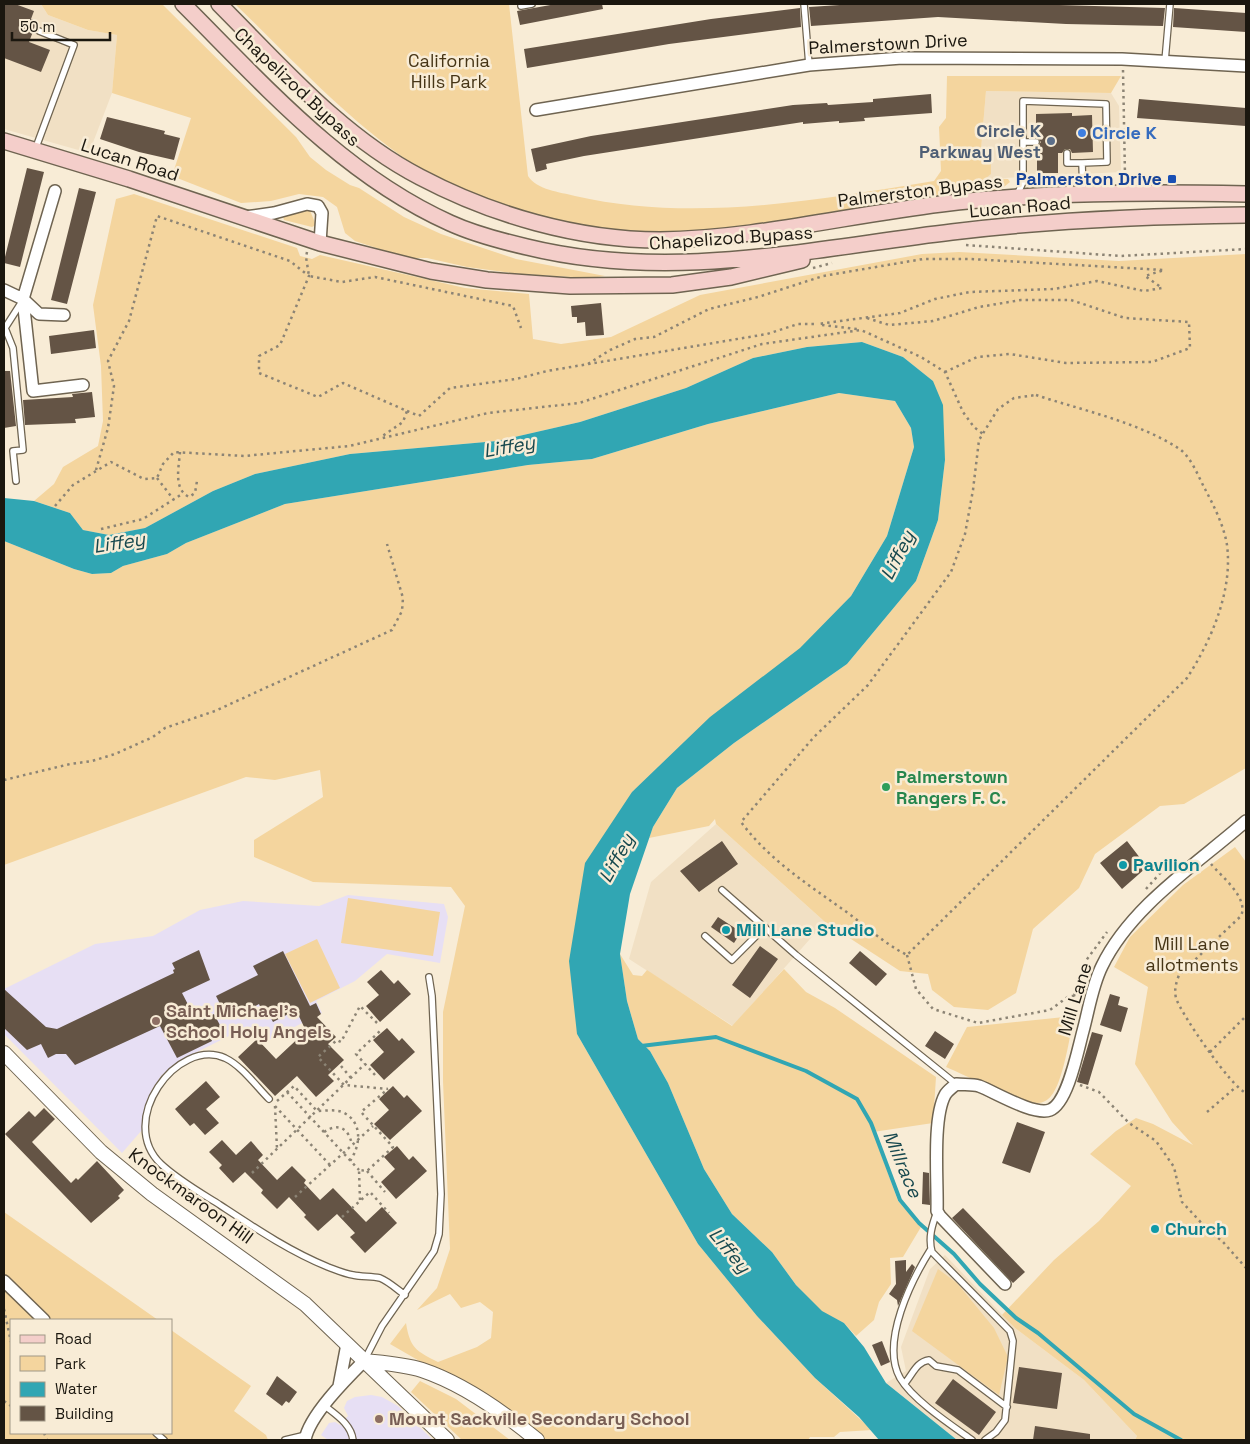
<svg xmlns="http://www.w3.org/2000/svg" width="1250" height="1444" font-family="'Space Grotesk',sans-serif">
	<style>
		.built { fill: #f1e0c4 }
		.education { fill: #e7dff4 }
		.green { fill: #f4d59e }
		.water { fill: #31a6b3 }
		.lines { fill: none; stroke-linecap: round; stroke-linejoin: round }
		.stream { stroke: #31a6b3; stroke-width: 4 }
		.building { fill: #645445 }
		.service-casing { stroke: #6f6451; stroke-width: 8 }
		.minor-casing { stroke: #6f6451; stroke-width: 14 }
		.tertiary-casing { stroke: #6f6451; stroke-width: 16 }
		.secondary-casing { stroke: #6f6451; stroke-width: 18 }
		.path { stroke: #8c8475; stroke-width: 2.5; stroke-dasharray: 2.5 4; stroke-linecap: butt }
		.service { stroke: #fff; stroke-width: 5.5 }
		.minor { stroke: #fff; stroke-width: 11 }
		.tertiary { stroke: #fff; stroke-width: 14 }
		.secondary { stroke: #f4ceca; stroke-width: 15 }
		.shop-dot { fill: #3f7fe0; stroke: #f8ecd6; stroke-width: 2 }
		.service-dot { fill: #5c6f8a; stroke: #f8ecd6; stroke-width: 2 }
		.transit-dot { fill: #1a4fb4; stroke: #f8ecd6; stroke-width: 2 }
		.leisure-dot { fill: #2e9e5b; stroke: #f8ecd6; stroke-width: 2 }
		.culture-dot { fill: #0f9aa8; stroke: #f8ecd6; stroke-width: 2 }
		.education-dot { fill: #8d6e63; stroke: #f8ecd6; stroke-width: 2 }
		.labels { text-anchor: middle; stroke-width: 5; stroke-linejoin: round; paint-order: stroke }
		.street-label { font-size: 18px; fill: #1b170f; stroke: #f8ecd6 }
		.park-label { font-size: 18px; fill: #463516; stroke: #f8ecd6 }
		.service-label { font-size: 18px; font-weight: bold; fill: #4e5e75; stroke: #f8ecd6; text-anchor: end }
		.shop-label { font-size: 18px; font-weight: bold; fill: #366cbe; stroke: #f8ecd6; text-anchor: start }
		.transit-label { font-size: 18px; font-weight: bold; fill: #164399; stroke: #f8ecd6; text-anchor: end }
		.leisure-label { font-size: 18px; font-weight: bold; fill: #27864d; stroke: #f8ecd6; text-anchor: start }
		.culture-label { font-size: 18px; font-weight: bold; fill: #0d838f; stroke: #f8ecd6; text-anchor: start }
		.education-label { font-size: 18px; font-weight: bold; fill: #785e54; stroke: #f8ecd6; text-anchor: start }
		.water-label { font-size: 19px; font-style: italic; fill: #17484e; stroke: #f8ecd6 }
	</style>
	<rect width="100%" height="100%" fill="#f8ecd6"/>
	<path class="built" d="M4 4H41L48 15 88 30 117 35 112 93 89 153 4 129Z
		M986 91 1111 93 1119 106 1121 172 986 179 981 150Z
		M716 824 825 922 733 1026 629 959 651 882Z
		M945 1255 1015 1328 1084 1380 1137 1436 1135 1440H957L886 1383 906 1371 901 1347 930 1269Z"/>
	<path class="education" d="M348 895 444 904 448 917 440 963 387 954 355 981 316 1001 322 1013 267 1041 245 1028 177 1062 161 1076 151 1091 142 1130 122 1153 4 1034V989L95 944 153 936 200 910 243 901 319 906Z
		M371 1395 382 1397 398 1406 433 1440H328L321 1435 329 1423 335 1422 340 1425 348 1416 344 1408 347 1401 355 1397Z"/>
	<path class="green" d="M41 4H162L296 137 310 157 326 170 350 185 359 188 404 217 441 234 516 259 605 276 590 278 520 274 467 267 427 258H407L355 241 345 233 337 207 323 197 299 194 271 201 241 203 172 176 191 118 112 93 117 35 88 30 48 15Z
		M235 4H509L528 176C537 190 560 192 575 196 693 223 817 200 934 181L941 171 939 127 946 118 947 76H1121L1111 93 986 91 981 150 991 158V174L986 178 1008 179 1010 182 995 194C926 203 856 212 787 221 745 227 700 236 657 234 574 230 479 209 410 162 345 118 291 58 235 4Z
		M134 194 297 248 300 256 312 259 320 255 465 288 529 294 533 339 561 344 611 337 700 295 922 254 959 252 1119 261 1246 254V768L1184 804 1160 806 1095 854 1079 888 1033 929 1016 993 988 1010 954 1007 932 990 928 974 900 971 825 922 716 824 715 819 709 826 649 838 653 827 677 788 734 743 847 664 916 581 938 520 945 460 933 381 903 357 862 342 807 347 753 358 686 388 580 422 497 441 350 454 255 474 213 491 145 528 109 535 83 530 70 513 34 501 54 484 63 467 98 446 103 421 101 366 93 305 116 199Z
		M309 208 316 225 312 227 284 220 283 216Z
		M839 393 895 401 911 428 914 447 887 536 851 596 799 652 632 792 577 1034 698 1244 757 1316 815 1378 872 1430 840 1432 834 1437H810L808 1440H546L506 1411 390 1344 406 1323C410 1348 416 1351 438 1362L477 1347 491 1338 493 1312 480 1302 461 1308 450 1294 417 1310 437 1288 450 1249 443 1081V1012L465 906 451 887 313 882 254 857V840L323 797 320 770 275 780 246 777 4 865V541L74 569 92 574 111 573 123 566 167 554 186 543 285 504 528 465 592 459 708 424Z
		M1235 847 1246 862V1440H1135L1137 1436 1084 1380 1015 1328 1002 1315 1054 1260 1099 1221 1131 1186 1090 1154 1116 1131 1136 1118 1153 1124 1193 1145 1172 1122 1135 1064 1148 987 1114 967 1130 937 1183 885Z
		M348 898 440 912 433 956 341 943Z
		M317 939 340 988 310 1003 285 954Z
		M620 954 633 975 642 976 647 970 732 1026 784 969 806 992 835 1008 936 1077 933 1123 873 1132 898 1201 921 1227 903 1257 890 1258 891 1284 879 1302 874 1320 856 1336 844 1323 822 1312 796 1285 772 1252 732 1214 704 1169 668 1083 650 1051 638 1039 627 1001Z
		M1074 1016C1070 1035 1063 1083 1051 1096 1048 1100 1043 1103 1038 1103 1015 1102 968 1076 946 1067L967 1027Z
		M4 1212 158 1320H11V1433H171V1330L251 1386 234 1411 266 1435 268 1440H4Z
		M938 1269 957 1283 994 1328 1008 1357 999 1395 912 1331Z
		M420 1381 456 1399 510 1440H462L411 1392Z"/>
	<path class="water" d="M862 342 903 357 933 381 943 405 945 460 938 520 916 581 847 664 734 743 677 788 653 827 630 894 620 954 627 1001 638 1039 650 1051 668 1083 704 1169 732 1214 772 1252 796 1285 822 1311 844 1323 864 1347 886 1383 957 1440H879L859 1417 815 1378 757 1316 698 1244 577 1034 569 961 585 863 632 792 710 717 800 648 851 596 887 536 914 447 911 428 895 401 839 393 708 424 592 459 528 465 285 504 186 543 167 554 123 566 111 573 92 574 74 569 4 541V498L34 501 70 513 83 530 109 535 145 528 213 491 255 474 350 454 497 441 580 422 686 388 753 358 807 347Z"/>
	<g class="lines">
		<path class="stream" d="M641 1046 716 1037 806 1071 857 1099 871 1123 900 1200 919 1223 954 1254 980 1284 1016 1318 1038 1333 1134 1414 1181 1440"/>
	</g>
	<path class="building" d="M4 4H15L34 11 31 19 37 21 29 42 50 50 41 72 4 58Z
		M556 4H602L603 9 520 25 517 11Z
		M855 4H1024L1165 8 1163 26 1066 24 938 17 811 26 809 7Z
		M800 8 801 27 669 44 527 68 524 49 711 19Z
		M1174 8 1246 13V32L1173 27Z
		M931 94 932 113 864 118 865 121 839 123V121L803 124V122L584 156 546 164 547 169 536 172 531 149 591 136 793 105 827 103 828 105 873 102V99Z
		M1139 99 1246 108V126L1137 118Z
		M1072 113V116L1092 115 1093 152 1072 153 1070 149H1065L1062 153H1058V173H1037V147L1041 142 1036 137V114Z
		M107 117 165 131 164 134 180 138 174 160 139 152 100 139Z
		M27 168 44 172 20 267 4 263V261Z
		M79 188 96 192 67 304 51 300Z
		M601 303 604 335 586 336 585 322 577 323V317H572L571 306Z
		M94 330 96 348 51 354 49 336Z
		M4 371H10L16 426 4 428Z
		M92 392 95 417 75 419 76 423 25 425 23 400 73 397 72 394Z
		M722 841 738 864 699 892 680 871Z
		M1127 841 1147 867 1122 889 1100 863Z
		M718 917 741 932 734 943 711 927Z
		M760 946 778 959 750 998 732 985Z
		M199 950 210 980 182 993 193 1014 198 1012 202 1020 214 1014 221 1027 209 1033 212 1041 177 1058 160 1026 75 1065 66 1054H56L48 1058 41 1044 27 1050 4 1028V989L46 1027 57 1029 174 973 173 970 175 969 172 963Z
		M283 951 310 1006 316 1003 321 1014 317 1017 336 1037 328 1044 344 1060 328 1075 334 1081 316 1097 297 1076 275 1096 238 1057 257 1039 276 1059 306 1031 296 1010 273 1022 266 1009 262 1011 259 1004 248 1010 246 1006 226 1016 216 996 258 975 253 966Z
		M860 951 887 974 876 986 849 963Z
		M381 970 394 984 398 980 411 994 380 1022 366 1006 379 995 367 982Z
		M1110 994 1120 997 1118 1005 1128 1008 1121 1032 1100 1025Z
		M387 1028 399 1041 402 1038 415 1052 384 1080 370 1065 384 1052 373 1040Z
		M935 1031 954 1044 945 1059 925 1046Z
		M1092 1032 1103 1035 1088 1085 1077 1082Z
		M206 1081 220 1097 206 1109 219 1123 205 1135 194 1123 190 1126 175 1109Z
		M393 1086 404 1098 407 1095 422 1111 390 1140 374 1124 389 1110 379 1099Z
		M44 1108 55 1119 32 1142 71 1183 76 1178 78 1180 97 1161 124 1190 118 1196 120 1198 91 1223 5 1134 29 1111 35 1117Z
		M1017 1122 1045 1132 1030 1173 1002 1163Z
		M222 1140 236 1155 251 1141 263 1155 258 1160 277 1180 292 1166 306 1180 304 1183 320 1200 333 1188 366 1222 382 1207 397 1223 365 1253 350 1237 355 1233 337 1214 318 1231 304 1217 306 1215 289 1197 277 1209 261 1193 263 1190 245 1172 233 1183 219 1168 222 1165 209 1152Z
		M397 1146 409 1160 413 1156 427 1171 396 1199 381 1182 395 1169 384 1157Z
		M923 1172 929 1173 930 1205 922 1204Z
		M963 1208 1025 1272 1013 1283 952 1218Z
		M906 1260V1272L912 1264 915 1267 898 1306 897 1300 889 1294 896 1284 895 1261Z
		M882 1341 890 1362 881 1366 872 1345Z
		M1019 1367 1062 1373 1057 1409 1013 1403Z
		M277 1376 297 1392 289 1403 286 1401 282 1406 266 1394Z
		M953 1379 996 1412 979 1435 935 1403Z
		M1035 1426 1090 1434V1440H1033Z"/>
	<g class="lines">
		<defs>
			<path id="service" d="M804 4 809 65
				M521 6 532 4
				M1165 61 1170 4
				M1023 142V101L1106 104 1107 162 1082 163
				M35 150 74 45 39 31
				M1067 153V163H1082L1083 194
				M1017 195 1023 182V142H1036
				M16 481 13 451 23 450 13 348 5 328 21 303
				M722 890 796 955 956 1084
				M705 936 732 960 765 927
				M269 1099C256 1086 242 1066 225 1058 177 1037 116 1121 161 1164 178 1180 201 1193 220 1205 255 1228 289 1251 328 1267 336 1270 345 1274 353 1275 362 1277 371 1276 380 1278 388 1281 398 1290 405 1295
				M937 1212C932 1225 928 1238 932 1252L1010 1331 1013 1341 1005 1420 996 1432 985 1440
				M931 1249C912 1279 880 1342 900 1378 913 1400 951 1425 972 1440
				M364 1361 382 1326 434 1251 439 1234 441 1194 432 996 429 977
				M905 1383C913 1374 916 1362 929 1360L936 1366 958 1370 1007 1407
				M325 1406C336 1415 351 1424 353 1440
				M156 1433 164 1440
				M285 1440 306 1435"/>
			<path id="minor" d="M536 110 809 65 902 58 1122 59 1246 66
				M55 191 23 299 33 391 83 385
				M245 217 274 213 307 204 318 206 322 213 320 243
				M4 290 23 299 39 314 64 315
				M4 1281 44 1320
				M1005 1284 940 1216 937 1211C938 1183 932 1119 945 1095 947 1091 953 1087 956 1084 963 1085 972 1084 979 1086 995 1092 1034 1116 1050 1110 1068 1103 1078 1049 1083 1031 1089 1009 1092 986 1102 966 1131 906 1197 864 1246 821
				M339 1386 347 1344
				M305 1440C309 1416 346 1379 364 1361"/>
			<path id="tertiary" d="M4 1053 101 1152 152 1194 305 1304 447 1440
				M364 1361C383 1363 403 1364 422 1370 464 1384 503 1412 537 1440"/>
			<path id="secondary" d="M183 4C264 85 343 175 450 223 474 234 501 241 527 247 670 282 809 249 952 232 1050 220 1148 216 1246 215
				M219 4C281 66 341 136 420 177 492 215 578 240 660 240 752 239 849 215 941 204 1041 192 1146 192 1246 194
				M4 141 129 179 320 243 431 271 487 280 570 286 672 285 731 277 802 260"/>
		</defs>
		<use href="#service" class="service-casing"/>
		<use href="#minor" class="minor-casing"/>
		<use href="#tertiary" class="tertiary-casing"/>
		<use href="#secondary" class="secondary-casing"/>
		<path class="path" d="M1123 70 1125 176
			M966 245 1121 256 1246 249
			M307 252 306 257 309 276 342 282 375 277 513 306 521 328
			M813 268 832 263
			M867 318 889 325 933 321 979 307 1021 300H1071L1125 318 1189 322 1190 348 1152 362 1066 363 1010 354 977 357 945 372
			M822 325 857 329
			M588 364 610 350 635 339 654 337 709 309 758 297 823 276 923 259H970L1164 270 1145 276 1162 288 1144 291 1097 281 1054 289 970 292 935 299 900 313 818 324
			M1036 395C1081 410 1138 422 1178 448 1191 456 1198 476 1205 489 1214 506 1224 526 1227 545 1233 591 1211 641 1187 678L907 955C885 944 868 928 848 913 809 885 770 861 741 822L814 737 868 685 951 572 965 534 973 490 979 440 998 409 1014 398Z
			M407 411 419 416 450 388 516 379 547 371 767 334 798 324H817
			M180 452C179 467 173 489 189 497L195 493 197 481
			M96 470 108 428 114 386 108 361 129 321 157 216 290 261 309 276 280 345 259 356V373L318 397 343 383 407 411 403 422 381 437
			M157 478 174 500
			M55 506 73 485 111 462 144 479 157 478 163 464 174 452 244 456 349 446 488 413 579 403 762 344 861 330 921 357 945 372 963 412 974 427 983 434
			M101 529 143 519 182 494
			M4 780 70 764 92 761 115 754 153 737 165 728 215 711 392 630 402 611 403 598 387 544
			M1211 864C1222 877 1249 898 1241 916L1179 975C1176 983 1174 990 1176 998 1181 1014 1232 1088 1246 1093
			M1146 889 1163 870 1170 868
			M907 955 916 989 933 1009 978 1023 1050 1010 1069 996H1080
			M1074 996 1085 962 1107 932
			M377 1023 360 1006 341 1042 337 1040 318 1057 344 1085 388 1089
			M1210 1052 1246 1016
			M341 1066 351 1078
			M375 1075 356 1054 381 1030
			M1080 1085 1099 1092 1129 1123 1156 1141 1174 1167 1182 1202 1207 1229 1223 1242 1246 1268
			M287 1092 359 1170
			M277 1101 294 1086 317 1111C325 1111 334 1109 342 1112 363 1121 361 1145 350 1161
			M275 1106 330 1165
			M275 1106 277 1149
			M1207 1112 1236 1087
			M324 1132C339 1122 349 1129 352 1145
			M367 1171 385 1192
			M252 1173 365 1064
			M295 1197 373 1126
			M360 1200 359 1170 367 1171 393 1147 361 1112 388 1089
			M342 1217 370 1192 389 1213
			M4 1309 11 1342
			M4 1401 11 1406
			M44 1433 47 1440"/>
		<use href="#service" class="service"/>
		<use href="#minor" class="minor"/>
		<use href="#tertiary" class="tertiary"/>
		<use href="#secondary" class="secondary"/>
	</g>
	<circle class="shop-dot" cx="1082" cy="133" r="5"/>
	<circle class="service-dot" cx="1051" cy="141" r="5"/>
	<rect class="transit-dot" x="1167" y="174" width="10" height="10" rx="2.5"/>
	<circle class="leisure-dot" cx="886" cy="787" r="5"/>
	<g class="culture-dot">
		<circle cx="1123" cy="865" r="5"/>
		<circle cx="726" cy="930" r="5"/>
		<circle cx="1155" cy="1229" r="5"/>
	</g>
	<g class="education-dot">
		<circle cx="156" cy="1021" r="5"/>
		<circle cx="379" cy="1419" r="5"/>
	</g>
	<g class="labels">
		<g class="street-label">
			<text transform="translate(888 44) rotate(-3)" y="6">Palmerstown Drive</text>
			<text transform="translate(297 87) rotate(43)" y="6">Chapelizod Bypass</text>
			<text transform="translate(130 160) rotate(18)" y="6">Lucan Road</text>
			<text transform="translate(920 191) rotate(-7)" y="6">Palmerston Bypass</text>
			<text transform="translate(1020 207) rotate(-5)" y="6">Lucan Road</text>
			<text transform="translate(731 238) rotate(-4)" y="6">Chapelizod Bypass</text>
			<text transform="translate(1075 999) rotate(-73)" y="6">Mill Lane</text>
			<text transform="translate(191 1196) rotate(36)" y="6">Knockmaroon Hill</text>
		</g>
		<g class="park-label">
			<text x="449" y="67">California<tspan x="449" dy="21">Hills Park</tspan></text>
			<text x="1192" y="950">Mill Lane<tspan x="1192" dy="21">allotments</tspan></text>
		</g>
		<g class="service-label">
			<text x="1041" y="137">Circle K<tspan x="1041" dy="21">Parkway West</tspan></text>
		</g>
		<g class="shop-label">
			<text x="1092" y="139">Circle K</text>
		</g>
		<g class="transit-label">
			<text x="1162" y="185">Palmerston Drive</text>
		</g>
		<g class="leisure-label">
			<text x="896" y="783">Palmerstown<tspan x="896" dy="21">Rangers F. C.</tspan></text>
		</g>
		<g class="culture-label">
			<text x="1133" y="871">Pavilion</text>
			<text x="736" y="936">Mill Lane Studio</text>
			<text x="1165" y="1235">Church</text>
		</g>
		<g class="education-label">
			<text x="166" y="1017">Saint Michael's<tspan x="166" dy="21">School Holy Angels</tspan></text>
			<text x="389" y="1425">Mount Sackville Secondary School</text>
		</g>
		<g class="water-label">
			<text transform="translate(509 446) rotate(-10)" y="7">Liffey</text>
			<text transform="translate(119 542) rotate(-9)" y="7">Liffey</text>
			<text transform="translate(897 555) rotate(-63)" y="7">Liffey</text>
			<text transform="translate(616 858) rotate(-61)" y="7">Liffey</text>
			<text transform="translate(903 1164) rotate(67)" y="7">Millrace</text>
			<text transform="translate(730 1250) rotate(50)" y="7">Liffey</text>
		</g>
	</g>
	<rect width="1250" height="1444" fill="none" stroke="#1b170f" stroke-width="10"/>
	<rect x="10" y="1319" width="162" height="115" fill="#f8ecd6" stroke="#a09786"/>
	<rect x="20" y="1335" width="25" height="8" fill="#f4ceca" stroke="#a09786"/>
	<text x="55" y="1344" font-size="15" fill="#1b170f">Road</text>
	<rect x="20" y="1356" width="25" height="15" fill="#f4d59e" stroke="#a09786"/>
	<text x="55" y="1369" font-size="15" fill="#1b170f">Park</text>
	<rect x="20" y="1382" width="25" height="15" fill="#31a6b3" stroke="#a09786"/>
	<text x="55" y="1394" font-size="15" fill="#1b170f">Water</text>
	<rect x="20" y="1406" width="25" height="15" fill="#645445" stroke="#a09786"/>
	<text x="55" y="1419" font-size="15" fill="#1b170f">Building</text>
	<path d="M12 32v8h98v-8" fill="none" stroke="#1b170f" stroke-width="2.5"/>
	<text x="20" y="32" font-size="15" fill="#1b170f" stroke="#f8ecd6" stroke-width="4" paint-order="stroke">50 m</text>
</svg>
